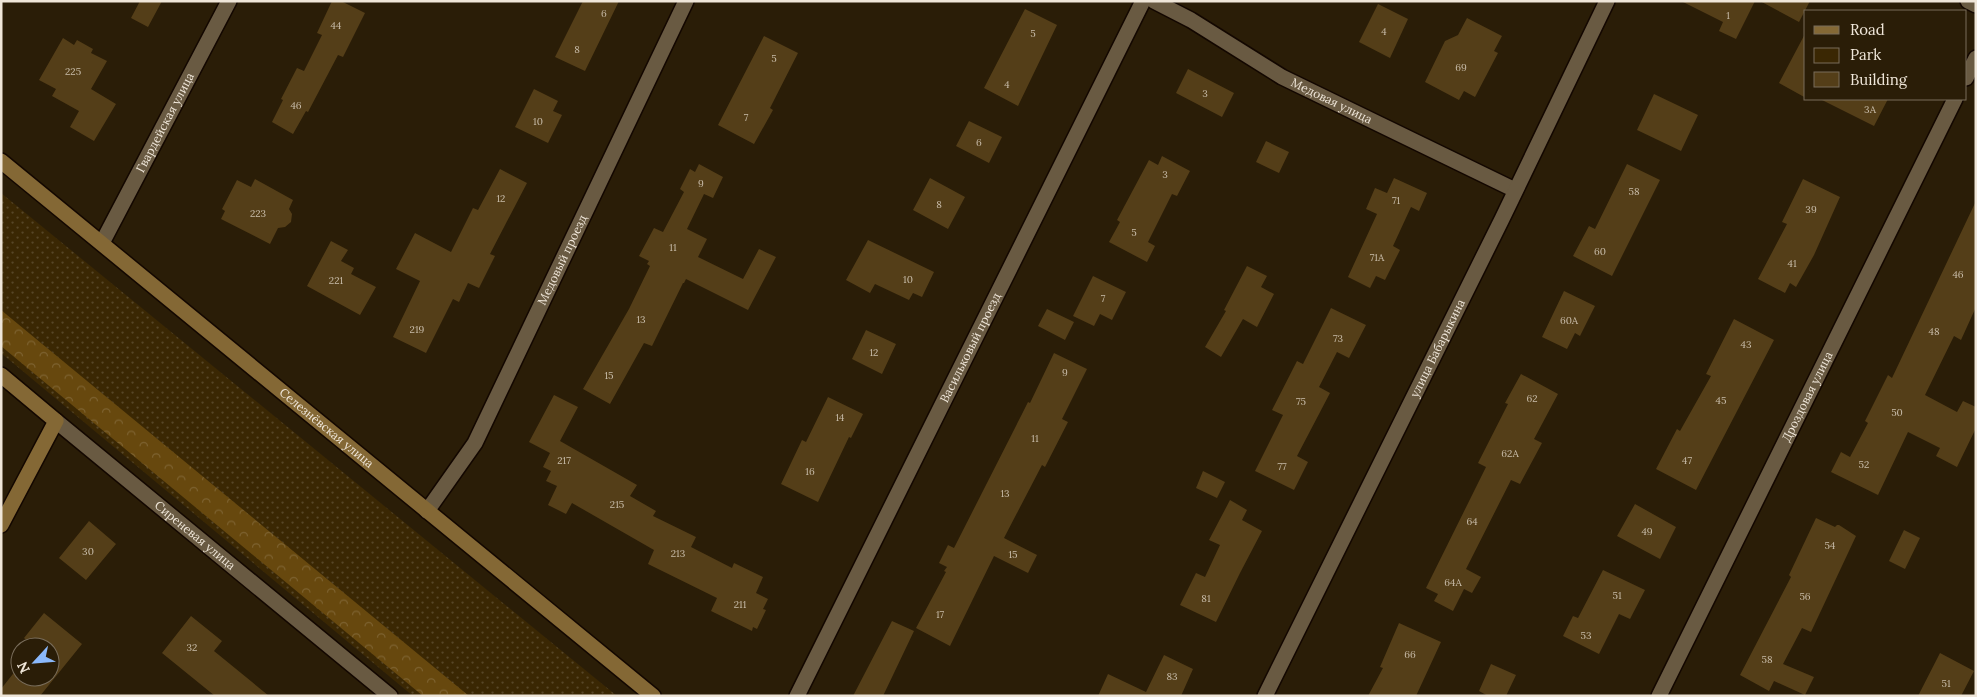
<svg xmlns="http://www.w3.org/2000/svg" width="1977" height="697" font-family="Lora,serif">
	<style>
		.green { fill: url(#green-dots) }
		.forest { fill: url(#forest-crowns) }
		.building { fill: #543e18 }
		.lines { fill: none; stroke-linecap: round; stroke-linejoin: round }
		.street-casing { stroke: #130700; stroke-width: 18 }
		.secondary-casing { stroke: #130700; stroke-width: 18 }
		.street { stroke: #695a42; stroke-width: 15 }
		.secondary { stroke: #846835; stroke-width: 15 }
		.labels { text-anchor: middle; stroke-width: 5; stroke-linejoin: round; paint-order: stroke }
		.number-label { font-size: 10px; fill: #c8bca9 }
		.street-label { font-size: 12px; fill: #efe6d9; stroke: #2a1d07 }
	</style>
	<defs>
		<pattern id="green-dots" width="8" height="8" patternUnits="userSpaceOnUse" patternTransform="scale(1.25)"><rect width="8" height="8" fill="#3a2703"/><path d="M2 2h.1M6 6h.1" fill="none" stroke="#574627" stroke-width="1.8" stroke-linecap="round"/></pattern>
		<pattern id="forest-crowns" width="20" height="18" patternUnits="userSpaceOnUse" patternTransform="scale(1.25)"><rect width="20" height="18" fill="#67480e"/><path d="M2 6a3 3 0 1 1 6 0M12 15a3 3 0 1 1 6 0" fill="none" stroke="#7d6230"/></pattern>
	</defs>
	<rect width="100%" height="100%" fill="#2a1d07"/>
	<path class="green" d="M1 193 617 696H413L1 353Z"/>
	<path class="forest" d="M1 310 469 696H423L1 346Z"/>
	<path class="building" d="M140 1H162L148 27 131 18Z
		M332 1H341L365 13 343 57 338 55 308 112 306 111 293 134 272 122 283 100 281 99 297 68 304 71 322 35 317 33Z
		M583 1H619L585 71 555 57Z
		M1681 1H1755L1736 39 1719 31 1723 22Z
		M1760 1H1810L1799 22Z
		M1378 4 1408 19 1390 58 1359 42Z
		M1025 9 1057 25 1018 106 984 88Z
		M1467 18 1502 36 1494 51 1498 53 1475 97 1464 91 1459 100 1425 82 1445 41 1458 35Z
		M1806 32V98L1779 83Z
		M764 36 798 53 770 108 773 110 754 144 718 125Z
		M63 38 74 45 77 40 93 49 91 53 107 61 91 89 116 104 94 141 70 127 79 111 52 96 56 89 39 80Z
		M1188 69 1234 93 1222 117 1176 93Z
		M534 89 558 101 553 111 562 115 548 143 515 127Z
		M1654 94 1698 115 1681 151 1637 130Z
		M1820 99H1888L1874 126Z
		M969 121 1002 137 989 163 956 146Z
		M1266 141 1289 152 1279 173 1256 162Z
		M1162 156 1190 171 1177 196 1172 194 1148 242 1155 246 1147 262 1109 242 1120 222 1117 220 1149 160 1158 165Z
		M699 164 723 177 713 198 704 194 687 229 707 239 698 257 743 279 759 249 776 257 748 310 686 279 684 283H683L652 346 644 343 610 404 583 389 629 309 650 266 647 264 649 261 639 256 654 228 663 232 684 192 680 189 690 169 695 172Z
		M1627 164 1660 180 1612 276 1573 256 1589 226 1595 229Z
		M500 169 527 183 490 254 495 256 479 288 468 283 459 302 453 299 426 353 393 337 420 281 396 269 415 233 451 252 473 208 478 210Z
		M930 178 965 197 948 229 913 210Z
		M1394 178 1427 193 1419 211 1411 207 1393 246 1400 250 1385 280 1376 276 1370 288 1348 277 1377 214 1366 209 1375 188 1387 193Z
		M255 179 293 200 289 209 292 214 291 222 285 227 278 228 270 244 221 219 225 211 222 209 237 180 251 187Z
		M1803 179 1840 197 1814 255 1796 287 1790 283 1785 293 1758 279 1787 224 1782 222Z
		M1976 201V307L1961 340 1954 336 1925 395 1957 412 1963 401 1976 407V428L1957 467 1936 456 1940 448 1908 432 1878 495 1831 472 1841 452 1850 457 1868 423 1865 421 1888 375 1892 378Z
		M868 240 934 272 922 297 913 293 909 300 875 284 870 293 846 280Z
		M331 241 348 250 341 261 354 268 351 274 376 287 360 315 307 286Z
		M1247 266 1267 276 1261 287 1274 294 1257 327 1243 319 1221 357 1205 347 1226 311 1224 310Z
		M1093 276 1126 292 1112 320 1100 314 1094 326 1073 316Z
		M1564 291 1595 306 1580 336 1575 333 1567 349 1542 337Z
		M1331 308 1366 325 1349 358 1337 352 1319 387 1330 393 1297 456 1308 462 1294 490 1255 471 1283 415 1272 410 1297 361 1303 364Z
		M1047 309 1074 322 1065 340 1038 326Z
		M1734 319 1774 340 1696 490 1656 469 1677 429 1680 431 1711 376 1706 374Z
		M866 330 896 344 882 374 852 359Z
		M1054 353 1087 369 1062 419 1068 422 1045 467 1042 465 1004 538 1037 555 1028 573 994 556 950 646 916 628 946 572 944 571 947 567 939 563 948 545 954 548 1021 416 1028 402 1030 403Z
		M1521 374 1558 394 1534 439 1542 443 1520 484 1511 480 1466 569 1481 577 1472 593 1464 589 1453 611 1434 601 1438 594 1426 588 1486 467 1478 463 1508 404 1505 403Z
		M554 395 578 407 560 441 637 485 630 496 656 511 653 516 696 537 691 547 732 568 734 563 763 577 756 593 768 599 763 609 766 610 757 629 753 627 752 631 711 611 717 598 648 564 654 550 572 503 566 514 548 505 557 486 546 481 551 471 543 467 550 453 529 442Z
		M828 397 863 414 851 438 849 437 818 502 781 484 802 440 806 442Z
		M1203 471 1225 482 1217 498 1196 488Z
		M1230 500 1247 510 1242 520 1262 531 1240 573 1216 622 1180 605 1196 573 1205 577 1220 545 1209 540Z
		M1635 504 1676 527 1660 559 1617 536Z
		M1816 518 1835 527 1837 525H1839L1856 536 1811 632 1802 628 1783 664 1814 677 1805 695 1774 681 1769 691 1740 675 1791 577 1789 575Z
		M89 521 116 544 86 580 59 558Z
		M1904 530 1920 538 1905 569 1889 561Z
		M1603 570 1645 590 1630 619 1619 614 1599 654 1563 636 1573 616 1578 618Z
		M44 613 82 644 40 696H1V689L20 665V677H50V647H34L24 638Z
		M191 616 222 641 214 651 269 696H215L162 653Z
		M892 621 914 631 883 696H853Z
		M1399 623 1441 642 1416 696H1368L1383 668 1380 667Z
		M1940 653 1974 671 1961 696H1918Z
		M1164 655 1193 669 1181 696H1098L1108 674 1146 692Z
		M1491 664 1516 675 1506 696H1488L1479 691Z"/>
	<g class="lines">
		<defs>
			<g id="street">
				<path id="s1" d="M1154 1 1191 20 1282 77 1515 190"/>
				<path d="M1968 1 1976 5"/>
				<path d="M1966 78 1976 58"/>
				<path id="s2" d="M102 243 229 1"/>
				<path id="s3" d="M56 421 390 696"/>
				<path id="s4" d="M427 511 475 443 686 1"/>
				<path id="s5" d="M797 696 1143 1"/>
				<path id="s6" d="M1265 696 1502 219 1607 1"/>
				<path id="s7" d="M1659 696 1955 99"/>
			</g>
			<g id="secondary">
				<path id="s8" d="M1 161 653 696"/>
				<path d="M1 375 56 421 1 525"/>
			</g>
		</defs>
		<use href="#street" class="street-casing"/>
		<use href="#secondary" class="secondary-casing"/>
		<use href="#street" class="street"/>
		<use href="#secondary" class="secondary"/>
	</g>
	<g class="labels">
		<g class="number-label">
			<text x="604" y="17">6</text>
			<text x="1728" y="19">1</text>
			<text x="336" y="29">44</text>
			<text x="1384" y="35">4</text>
			<text x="1033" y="37">5</text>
			<text x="577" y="53">8</text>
			<text x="774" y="62">5</text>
			<text x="1461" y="71">69</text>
			<text x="73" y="75">225</text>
			<text x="1007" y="88">4</text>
			<text x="1205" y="97">3</text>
			<text x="296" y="109">46</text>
			<text x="1870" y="113">3А</text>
			<text x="746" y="121">7</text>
			<text x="538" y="125">10</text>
			<text x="979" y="146">6</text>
			<text x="1165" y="178">3</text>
			<text x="701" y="187">9</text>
			<text x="1634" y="195">58</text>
			<text x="501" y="202">12</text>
			<text x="1396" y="204">71</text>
			<text x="939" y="208">8</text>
			<text x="1811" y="213">39</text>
			<text x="258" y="217">223</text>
			<text x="1134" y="236">5</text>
			<text x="673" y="251">11</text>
			<text x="1600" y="255">60</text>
			<text x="1377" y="261">71А</text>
			<text x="1792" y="267">41</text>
			<text x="1958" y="278">46</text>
			<text x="908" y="283">10</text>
			<text x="336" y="284">221</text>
			<text x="1103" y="302">7</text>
			<text x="641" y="323">13</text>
			<text x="1569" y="324">60А</text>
			<text x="417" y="333">219</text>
			<text x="1934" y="335">48</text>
			<text x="1338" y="342">73</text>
			<text x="1746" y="348">43</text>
			<text x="874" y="356">12</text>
			<text x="1065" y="376">9</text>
			<text x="609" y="379">15</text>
			<text x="1532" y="402">62</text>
			<text x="1721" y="404">45</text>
			<text x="1301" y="405">75</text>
			<text x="1897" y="416">50</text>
			<text x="840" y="421">14</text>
			<text x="1035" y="442">11</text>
			<text x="1510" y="457">62А</text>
			<text x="564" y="464">217</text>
			<text x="1687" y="464">47</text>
			<text x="1864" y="468">52</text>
			<text x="1282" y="470">77</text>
			<text x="810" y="475">16</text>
			<text x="1005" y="497">13</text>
			<text x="617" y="508">215</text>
			<text x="1472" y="525">64</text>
			<text x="1647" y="535">49</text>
			<text x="1830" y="549">54</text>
			<text x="88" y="555">30</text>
			<text x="678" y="557">213</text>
			<text x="1013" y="558">15</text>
			<text x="1453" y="586">64А</text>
			<text x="1617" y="599">51</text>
			<text x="1805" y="600">56</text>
			<text x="1206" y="602">81</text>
			<text x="740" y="608">211</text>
			<text x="940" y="618">17</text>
			<text x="1586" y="639">53</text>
			<text x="192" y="651">32</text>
			<text x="1410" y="658">66</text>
			<text x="1767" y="663">58</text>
			<text x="1172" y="680">83</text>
			<text x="1946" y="687">51</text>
		</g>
		<g class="street-label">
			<text dy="4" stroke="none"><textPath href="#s1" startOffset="204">Медовая улица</textPath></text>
			<text dy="4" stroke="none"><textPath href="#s2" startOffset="136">Гвардейская улица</textPath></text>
			<text dy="4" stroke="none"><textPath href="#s4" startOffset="286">Медовый проезд</textPath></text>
			<text dy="4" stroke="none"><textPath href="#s5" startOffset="389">Васильковый проезд</textPath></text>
			<text dy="4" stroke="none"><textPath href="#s6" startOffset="388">улица Бабарыкина</textPath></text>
			<text dy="4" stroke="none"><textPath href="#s7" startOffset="334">Дроздовая улица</textPath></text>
			<text dy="4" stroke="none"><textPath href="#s8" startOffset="421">Селезнёвская улица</textPath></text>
			<text dy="4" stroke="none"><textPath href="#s3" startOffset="180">Сиреневая улица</textPath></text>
		</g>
	</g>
	<rect width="1977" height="697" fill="none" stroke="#efe6d9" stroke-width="5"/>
	<rect x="1804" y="10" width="162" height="90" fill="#2a1d07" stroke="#796d5b"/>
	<rect x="1814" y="26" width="25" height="8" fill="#846835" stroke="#796d5b"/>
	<text x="1850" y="35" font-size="15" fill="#efe6d9">Road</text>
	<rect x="1814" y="48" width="25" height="15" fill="#3a2703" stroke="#796d5b"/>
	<text x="1850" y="60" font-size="15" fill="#efe6d9">Park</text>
	<rect x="1814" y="72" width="25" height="15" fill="#543e18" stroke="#796d5b"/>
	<text x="1850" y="85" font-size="15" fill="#efe6d9">Building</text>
	<g transform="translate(35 662) rotate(244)"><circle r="24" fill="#2a1d07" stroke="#796d5b"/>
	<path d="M0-4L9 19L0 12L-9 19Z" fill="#8bb9fc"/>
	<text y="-8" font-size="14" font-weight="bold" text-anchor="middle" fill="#efe6d9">N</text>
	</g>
</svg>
